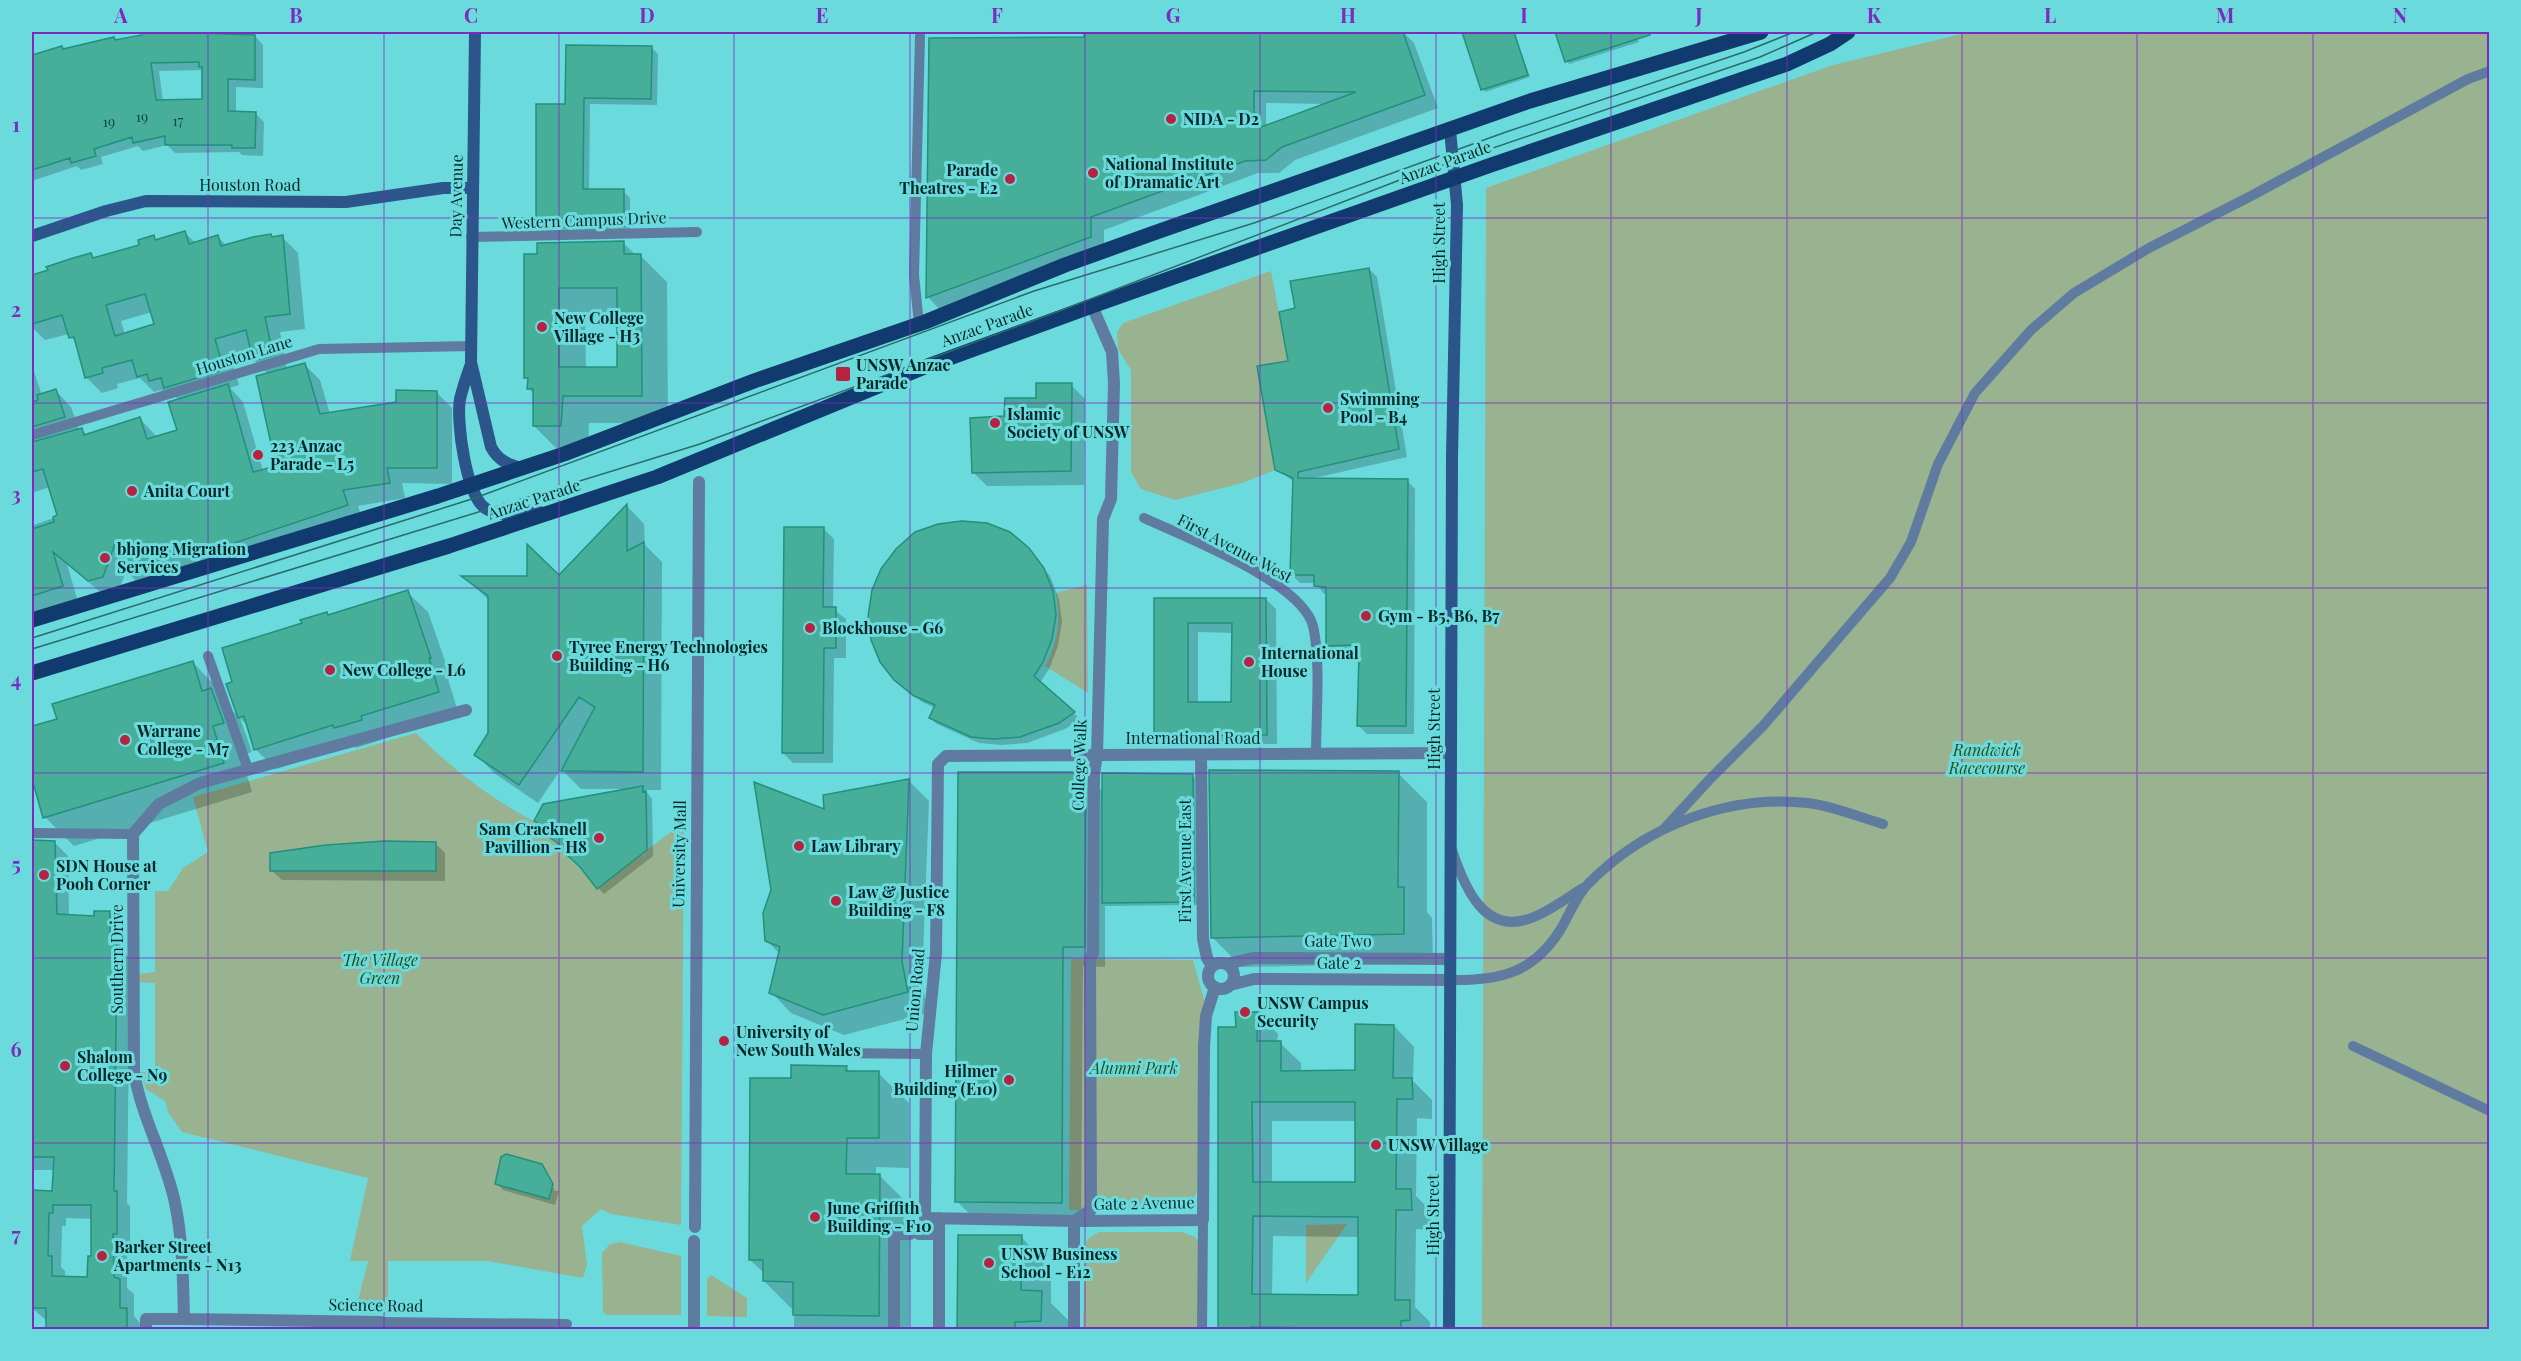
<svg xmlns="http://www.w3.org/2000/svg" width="2521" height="1361" font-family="'Playfair Display',serif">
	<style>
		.green { fill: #99b28f }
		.shadow { fill: #0003; fill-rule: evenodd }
		.building { fill: #47af99; stroke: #20917c; stroke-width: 1.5; fill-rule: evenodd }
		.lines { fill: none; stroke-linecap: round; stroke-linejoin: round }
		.lane { stroke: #5f7ba0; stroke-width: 10 }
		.street { stroke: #5f7ba0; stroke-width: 12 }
		.secondary { stroke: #2c558c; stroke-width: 12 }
		.primary { stroke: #113a6f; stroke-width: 15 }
		.tram { stroke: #2a6b6c; stroke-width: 1.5 }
		.grid { fill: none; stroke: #7b2cbf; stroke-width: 1.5; stroke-opacity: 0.55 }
		.poi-dot { fill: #b52340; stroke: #6bdadc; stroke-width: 2 }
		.labels { text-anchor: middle; stroke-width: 6; stroke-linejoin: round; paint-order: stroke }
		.number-label { font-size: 14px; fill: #134944 }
		.poi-label { font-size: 16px; font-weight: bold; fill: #022728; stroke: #6bdadc; text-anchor: start }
		.street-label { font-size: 16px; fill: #022728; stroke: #6bdadc }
		.park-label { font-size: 16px; font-style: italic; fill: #284d13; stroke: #6bdadc }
		.neatline { fill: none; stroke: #7b2cbf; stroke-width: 2 }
		.grid-label { font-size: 20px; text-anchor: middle; font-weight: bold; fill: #7b2cbf }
	</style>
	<rect width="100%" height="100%" fill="#6bdadc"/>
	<path class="green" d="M1970 32H2489V1329L1482 1330 1486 188 1833 65Z
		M1271 271 1288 361 1257 366 1275 470 1242 483 1175 500 1141 489 1131 472V370L1118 349 1117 332 1123 323Z
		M1087 585 1088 693 1045 666C1058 643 1061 619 1056 593Z
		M416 733C454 771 496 803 545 827L542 832 559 844 557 846 590 879 641 854 643 856 647 850 684 822 681 1225 611 1214 601 1209 582 1226 587 1265 583 1278 488 1261H388V1314H364L357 1305 368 1261H350L368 1178 182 1132 168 1112 165 1101 146 1089 141 1072 155 1071V983L139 982V974L155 972V891H168L183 868 208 852 193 797Z
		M1071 959 1193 960 1205 1003 1199 1030 1197 1191C1193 1204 1184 1209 1171 1211L1069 1210Z
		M1347 1224 1306 1283V1225Z
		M1099 1232H1182L1195 1237 1201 1247 1202 1329 1083 1330 1085 1244 1089 1238Z
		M620 1242 681 1256V1315H607L603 1312 602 1253 610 1244Z
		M711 1275 747 1298V1317L707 1316V1279Z"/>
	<path class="shadow" d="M1086 32H1403L1414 43 1438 108 1295 160 1279 173H1258L1104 230V250L940 310 928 297 1086 39ZM1266 103 1327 104 1266 126Z
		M1464 32H1514L1530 77 1485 92Z
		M1556 32H1635L1639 42 1569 64Z
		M255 36 263 45V88L236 87V113H255L264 122 263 156 242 155 239 152 175 153 167 145 143 151 138 146 101 157 103 164 81 170 77 166 32 181V57L62 47 64 50 113 38 116 41ZM203 70 204 100 163 101 159 71Z
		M651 47 658 54 657 105 590 104 589 191H623L630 198V232L545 234 538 227 567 106Z
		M185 233 196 243 218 237 227 246 271 235 274 238 282 237 298 253 305 329 280 332 287 369 304 364 320 380 330 414 397 403 436 392 452 408V484L402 483 405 498 358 506 363 521 142 587 126 571 118 593 105 596 67 564 78 602 32 620V517L34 525 59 516 50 487 32 493V366L42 395 56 391 71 407 79 430H81L87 435 140 419 157 437 179 431V400L173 394 167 396 161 390 154 392 140 378 117 384 118 388 102 393 86 377 77 344 69 334 45 340 32 327V277L91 255 95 259 141 246 153 237 157 241ZM152 312 156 325 125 335 121 321ZM252 348 254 360 268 374 278 467 263 471 243 402 230 388 239 385 230 355Z
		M623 243 636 255H640L667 282 668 423H589L588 453H561L534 426 535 395 528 388 529 381 526 378 538 255ZM585 314H618V368L586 369Z
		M1369 269 1377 277 1407 457 1310 479 1407 481 1415 489 1414 734H1367L1359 726 1360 658 1355 653H1336L1328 645V594H1324L1316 583H1300L1292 575 1294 482 1277 469 1297 309Z
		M1071 385 1085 399 1084 485 987 486 973 472 1006 417Z
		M627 506 644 524 645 545 662 562 661 790H645L652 799 653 856 604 894 536 821 623 789H581L561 769 538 803 494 773 476 754 490 734 489 600 465 578 559 577Z
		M824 529 834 539 833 609 846 619V658H834L833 763H793L783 753Z
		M1028 549 1050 576 1059 599 1062 622 1058 646 1049 669 1040 683 1080 719 1065 729 1027 743 1001 745 979 743 937 724 930 718 935 708 922 702 903 686Z
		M407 592 428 612 451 678 448 679 458 712 380 737 381 740 356 748 354 745 276 769 255 749 249 727 240 718 252 752 241 755 252 792 74 846 45 817 32 774V742L37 740 59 720 193 663 222 692 226 705 240 718 228 685 234 683 329 616Z
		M1155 599H1266L1276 609 1277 744 1166 745 1156 735ZM1198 632 1233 633V704H1198Z
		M1398 773 1427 802V912L1432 918 1433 963 1242 967 1213 938Z
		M1085 774 1104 793 1192 775 1195 778 1197 905 1105 906V967L1083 966 1081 1223 977 1222 957 1201Z
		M909 781 929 801 922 983 928 1013 844 1035 791 1013 771 992 780 954 766 940 825 811 824 797Z
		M32 841 54 842 68 856 69 917 95 918 109 913 123 926 124 952 130 959 127 1203 130 1206V1247H127V1288L134 1294V1316L140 1323 141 1330H48V1322L32 1308V1192L54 1193V1170H32ZM66 1218 93 1219 92 1258 89 1278H65V1271L61 1267 62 1226H66Z
		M435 843 445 853V881L282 880 271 870Z
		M1257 1013 1278 1034 1277 1043H1280L1301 1063V1072L1357 1071 1394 1026 1414 1047 1413 1081 1432 1100V1119L1417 1118 1416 1196 1431 1211V1230L1416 1229 1415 1307 1430 1322V1330H1219L1220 1029 1237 1028ZM1272 1121H1356V1184H1272ZM1273 1236 1360 1237 1359 1296H1272Z
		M846 1067 851 1073H878L909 1103V1168L876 1167V1176H880L910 1206 909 1330H794V1311L764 1281V1273L750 1260 792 1079Z
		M541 1165 555 1191H559L555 1205 503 1190 497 1184Z
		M959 1236 1021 1237 1051 1267V1303L1071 1323V1330H959Z"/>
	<path class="building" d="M174 32 255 35V80L228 79V111L256 112 255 148H232V145H165V136L133 143 132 137 94 149 96 156 71 163 70 158 32 170V55L62 46 63 49 114 37 115 40 142 35V33ZM199 62V67H202V99L156 100 151 63Z
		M1084 32H1403L1425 95 1282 147 1266 160 1245 161 1091 217V237L926 298 929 38 1084 37ZM1254 91 1356 92 1261 127 1254 111Z
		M1462 32H1514L1528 75 1481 90Z
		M1555 32H1650V35L1565 62Z
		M566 45 652 46 651 99 584 98 583 189H624V226L536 228V104H565Z
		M185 231 189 244 218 235 221 246 253 237 271 234 272 237 283 235 290 314 265 317 273 355 253 361 246 330 215 339 224 370 164 388 161 378 149 381 147 374 137 377 132 360 102 368 103 373 85 378 74 337 69 338 62 315 32 324V275L48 270 46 267 73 258 91 253 93 258 139 245 138 240 154 235 155 240ZM145 294 154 324 115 336 106 305Z
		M624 241V254H641L642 396H563L561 426H533V389H527L528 378H524V254H537V243ZM559 288H617V367H559Z
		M1369 268 1399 449 1298 472V478L1408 479 1406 726H1357L1359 655 1354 654V645L1326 646V587L1314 586V575H1290L1293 478 1275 470 1257 366 1288 361 1279 312 1295 308 1290 281Z
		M305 363 320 414 396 402V390L437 391V468H387L390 483 343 490 348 505 213 550 211 545 125 571 116 541 103 577 88 581 53 552 63 586 32 596V529L54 522 53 517 57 515 43 469 32 472V442L82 428 84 435 140 417 147 439 177 430 168 402 228 384 253 472 276 466 256 376Z
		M1036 383H1072L1071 471 972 473 970 418 1004 416 1005 398H1036Z
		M56 389 65 417 32 427V402L38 400 37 395Z
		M627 504V551L644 542 643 772 561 771 595 707 579 697 519 785 474 755 488 733V596L461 576H527V544L559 575Z
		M962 521 987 523 1010 532 1029 548 1044 568 1053 591 1056 615 1052 639 1043 662 1034 676 1075 712 1059 723 1020 737 994 739 971 737 929 718 935 705 914 696 894 680 880 662 871 640 868 617 872 590 881 569 896 549 915 532 938 524Z
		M784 527H824L823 607H836V648H824L823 753H782Z
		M408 590 431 658H429L439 692 361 716 362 720 334 728 333 725 254 750 244 716 238 718 226 684 232 682 222 648 302 623 300 620 327 612 328 615Z
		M1154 598H1266L1267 735 1154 736ZM1188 623H1232L1231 702H1188Z
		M193 661 202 691 211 688 224 723 213 726 224 763 43 818 32 779V726L57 719 52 704Z
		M1209 770 1399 771 1398 887H1404V934L1211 938Z
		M958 772H1086L1085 947H1063L1062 1203 955 1202Z
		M1102 773 1193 774 1194 902 1102 903Z
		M909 779 902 962 908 992 823 1015 769 993 780 947 765 941 763 913 771 890 754 782 824 809 823 795Z
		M643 786V792L646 791 647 850 597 889 580 867 557 846 559 844 542 832 545 827 534 821 543 804Z
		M32 840 55 841 57 914 94 916V911H110V943H117L114 1191H117V1234H113L114 1277 120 1279V1308H127V1329H46V1308H32V1190L52 1191 54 1157H32ZM53 1205H91V1256H88L87 1277 52 1276V1256H48L49 1213H53Z
		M385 841 436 842V871H270V853L326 845Z
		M1235 1012H1258L1257 1041H1281V1071L1355 1070V1024L1394 1025 1393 1078H1412L1413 1099H1397L1396 1189H1411L1412 1210H1396L1395 1300H1410V1320L1401 1321V1329L1251 1327V1329H1218V1027H1236ZM1252 1102H1355V1182H1253ZM1253 1216 1358 1217V1295L1252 1294Z
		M791 1065 847 1066 846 1071H879V1138H847L846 1174H880L879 1316 793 1315V1282L763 1281V1260H749L750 1078H791Z
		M506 1154 542 1164 553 1184 549 1199 495 1184 501 1157Z
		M958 1235H1022L1021 1290 1042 1291 1041 1321 1015 1322V1329H957Z"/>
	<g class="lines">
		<path class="lane" d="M471 237 697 232
			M919 324 914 275 920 36
			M32 435 319 349 472 346
			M1144 518C1185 537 1301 581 1313 626 1321 659 1316 719 1316 754
			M208 656 248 769
			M1664 829 1709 780 1763 726 1890 578 1911 542 1938 464 1975 393 2031 330 2074 293 2149 248 2251 196 2468 79 2490 71
			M32 833 133 834
			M1452 850C1464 886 1484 938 1534 917 1551 910 1567 898 1583 888
			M1450 980C1500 981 1535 973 1562 927 1570 913 1577 895 1588 884 1645 826 1728 794 1808 803 1833 806 1859 817 1883 824
			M2353 1046 2490 1111
			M835 1053 926 1054
			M381 1322 567 1324
			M1202 1330 1203 1220"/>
		<path class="street" d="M1201 755 1203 939 1207 958 1212 966
			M1208 976a13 13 0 1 1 26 0a13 13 0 1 1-26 0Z
			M1226 964 1253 958 1450 959
			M1230 985 1254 979 1450 980
			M1215 987 1206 1016 1204 1047 1203 1220 1074 1221 925 1218 926 1054 936 953 938 764 946 756 1451 753
			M1074 1221 1091 1210 1090 959 1093 953 1094 773 1097 755 1103 519 1111 499 1114 383 1112 352 1092 306
			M1074 1221V1330
			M695 1227 699 482
			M919 1234H939
			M694 1241V1330
			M184 1319 381 1322
			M894 1327V1234H910
			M146 1330V1319H184C183 1281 183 1241 175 1203 166 1159 140 1114 134 1071L133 834 159 804 200 783 466 710
			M939 1330V1218"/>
		<path class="secondary" d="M475 32 471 362 491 447C498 460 507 464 521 468
			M32 236 106 211 146 201 346 202 443 188H472
			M471 364C467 375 463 387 460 399 456 421 466 495 485 508 500 519 523 513 540 512
			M1449 1330 1452 457 1457 205 1450 130"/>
		<path class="primary" d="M32 620 438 496 564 454 754 381 925 322 1065 265 1151 234 1530 101 1761 32
			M32 673 449 546 657 477 922 368 1092 306 1491 165 1787 64 1830 44 1848 32"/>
		<path class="tram" d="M32 638 475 498 1034 291 1254 223 1506 132 1744 52 1794 32
			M32 649 700 444 1062 310 1405 178 1760 57 1817 32"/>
	</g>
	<path class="grid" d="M208 32V1330M384 32V1330M559 32V1330M734 32V1330M910 32V1330M1085 32V1330M1260 32V1330M1436 32V1330M1611 32V1330M1787 32V1330M1962 32V1330M2137 32V1330M2313 32V1330M32 218H2490M32 403H2490M32 588H2490M32 773H2490M32 958H2490M32 1143H2490"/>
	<g class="poi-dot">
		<circle cx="1171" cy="119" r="6"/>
		<circle cx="1093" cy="173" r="6"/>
		<circle cx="1010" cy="179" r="6"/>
		<circle cx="542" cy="327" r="6"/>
		<rect x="835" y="366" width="16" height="16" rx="3"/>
		<circle cx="1328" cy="408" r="6"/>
		<circle cx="995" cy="423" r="6"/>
		<circle cx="258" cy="455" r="6"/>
		<circle cx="132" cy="491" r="6"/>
		<circle cx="105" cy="558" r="6"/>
		<circle cx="1366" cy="616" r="6"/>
		<circle cx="810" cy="628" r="6"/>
		<circle cx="557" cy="656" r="6"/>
		<circle cx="1249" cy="662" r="6"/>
		<circle cx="330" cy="670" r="6"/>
		<circle cx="125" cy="740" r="6"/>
		<circle cx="599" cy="838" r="6"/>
		<circle cx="799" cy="846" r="6"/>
		<circle cx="44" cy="875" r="6"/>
		<circle cx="836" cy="901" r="6"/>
		<circle cx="1245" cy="1012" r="6"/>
		<circle cx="724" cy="1041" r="6"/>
		<circle cx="65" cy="1066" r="6"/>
		<circle cx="1009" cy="1080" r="6"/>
		<circle cx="1376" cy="1145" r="6"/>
		<circle cx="815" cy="1217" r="6"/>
		<circle cx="102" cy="1256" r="6"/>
		<circle cx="989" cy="1263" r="6"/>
	</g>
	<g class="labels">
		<g class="number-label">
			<text x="142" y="122">19</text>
			<text x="178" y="126">17</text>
			<text x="109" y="127">19</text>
		</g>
		<g class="poi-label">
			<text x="1183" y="125">NIDA - D2</text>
			<text x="1105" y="170">National Institute<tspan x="1105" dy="18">of Dramatic Art</tspan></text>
			<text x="998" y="176" text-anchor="end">Parade<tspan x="998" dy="18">Theatres - E2</tspan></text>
			<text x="554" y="324">New College<tspan x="554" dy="18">Village - H3</tspan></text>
			<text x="856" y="371">UNSW Anzac<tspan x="856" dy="18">Parade</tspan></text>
			<text x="1340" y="405">Swimming<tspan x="1340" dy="18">Pool - B4</tspan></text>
			<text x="1007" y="420">Islamic<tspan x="1007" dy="18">Society of UNSW</tspan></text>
			<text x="270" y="452">223 Anzac<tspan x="270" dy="18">Parade - L5</tspan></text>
			<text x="144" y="497">Anita Court</text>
			<text x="117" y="555">bhjong Migration<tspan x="117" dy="18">Services</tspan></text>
			<text x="1378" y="622">Gym - B5, B6, B7</text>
			<text x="822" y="634">Blockhouse - G6</text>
			<text x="569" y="653">Tyree Energy Technologies<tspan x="569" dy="18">Building - H6</tspan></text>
			<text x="1261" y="659">International<tspan x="1261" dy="18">House</tspan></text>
			<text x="342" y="676">New College - L6</text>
			<text x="137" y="737">Warrane<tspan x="137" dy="18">College - M7</tspan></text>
			<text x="587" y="835" text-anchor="end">Sam Cracknell<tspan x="587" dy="18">Pavillion - H8</tspan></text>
			<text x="811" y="852">Law Library</text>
			<text x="56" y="872">SDN House at<tspan x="56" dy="18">Pooh Corner</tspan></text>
			<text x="848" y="898">Law &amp; Justice<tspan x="848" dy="18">Building - F8</tspan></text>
			<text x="1257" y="1009">UNSW Campus<tspan x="1257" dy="18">Security</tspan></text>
			<text x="736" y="1038">University of<tspan x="736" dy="18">New South Wales</tspan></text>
			<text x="77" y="1063">Shalom<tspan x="77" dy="18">College - N9</tspan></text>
			<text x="997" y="1077" text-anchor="end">Hilmer<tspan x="997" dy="18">Building (E10)</tspan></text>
			<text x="1388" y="1151">UNSW Village</text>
			<text x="827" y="1214">June Griffith<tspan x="827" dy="18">Building - F10</tspan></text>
			<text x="114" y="1253">Barker Street<tspan x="114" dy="18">Apartments - N13</tspan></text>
			<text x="1001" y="1260">UNSW Business<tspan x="1001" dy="18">School - E12</tspan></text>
		</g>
		<g class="street-label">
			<text transform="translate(1445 162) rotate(-20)" y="6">Anzac Parade</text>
			<text x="250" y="191">Houston Road</text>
			<text transform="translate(456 196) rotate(-89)" y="6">Day Avenue</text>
			<text transform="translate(584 220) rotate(-2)" y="6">Western Campus Drive</text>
			<text transform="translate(1439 243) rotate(-90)" y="6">High Street</text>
			<text transform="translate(987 325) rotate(-20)" y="6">Anzac Parade</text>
			<text transform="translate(244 355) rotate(-17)" y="6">Houston Lane</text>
			<text transform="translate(534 499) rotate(-18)" y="6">Anzac Parade</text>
			<text transform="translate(1235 548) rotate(28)" y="6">First Avenue West</text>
			<text transform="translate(1434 729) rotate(-90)" y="6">High Street</text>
			<text x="1193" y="744">International Road</text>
			<text transform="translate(1079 765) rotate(-88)" y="6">College Walk</text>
			<text transform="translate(679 854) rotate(-89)" y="6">University Mall</text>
			<text transform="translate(1185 861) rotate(-90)" y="6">First Avenue East</text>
			<text x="1338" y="947">Gate Two</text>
			<text transform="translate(117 959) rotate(-90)" y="6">Southern Drive</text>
			<text x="1339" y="969">Gate 2</text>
			<text transform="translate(915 990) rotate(-85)" y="6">Union Road</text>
			<text transform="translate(1144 1203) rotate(-1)" y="6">Gate 2 Avenue</text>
			<text transform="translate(1433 1215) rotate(-90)" y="6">High Street</text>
			<text transform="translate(376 1305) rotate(1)" y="6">Science Road</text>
		</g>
		<g class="park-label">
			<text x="1987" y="756">Randwick<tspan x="1987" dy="18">Racecourse</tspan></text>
			<text x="380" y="966">The Village<tspan x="380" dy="18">Green</tspan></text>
			<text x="1134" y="1074">Alumni Park</text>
		</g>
	</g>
	<rect width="2521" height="1361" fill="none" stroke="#6bdadc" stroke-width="66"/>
	<rect x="33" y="33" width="2455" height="1295" class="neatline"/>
	<g class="grid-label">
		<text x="121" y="23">A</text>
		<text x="296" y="23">B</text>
		<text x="471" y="23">C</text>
		<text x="647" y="23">D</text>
		<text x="822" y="23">E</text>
		<text x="997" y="23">F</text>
		<text x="1173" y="23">G</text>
		<text x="1348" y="23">H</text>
		<text x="1524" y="23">I</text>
		<text x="1699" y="23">J</text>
		<text x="1874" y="23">K</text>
		<text x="2050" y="23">L</text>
		<text x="2225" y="23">M</text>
		<text x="2400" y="23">N</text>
		<text x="16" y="132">1</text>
		<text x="16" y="317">2</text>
		<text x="16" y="502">3</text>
		<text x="16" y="687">4</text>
		<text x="16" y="872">5</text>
		<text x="16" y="1057">6</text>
		<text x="16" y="1242">7</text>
	</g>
</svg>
